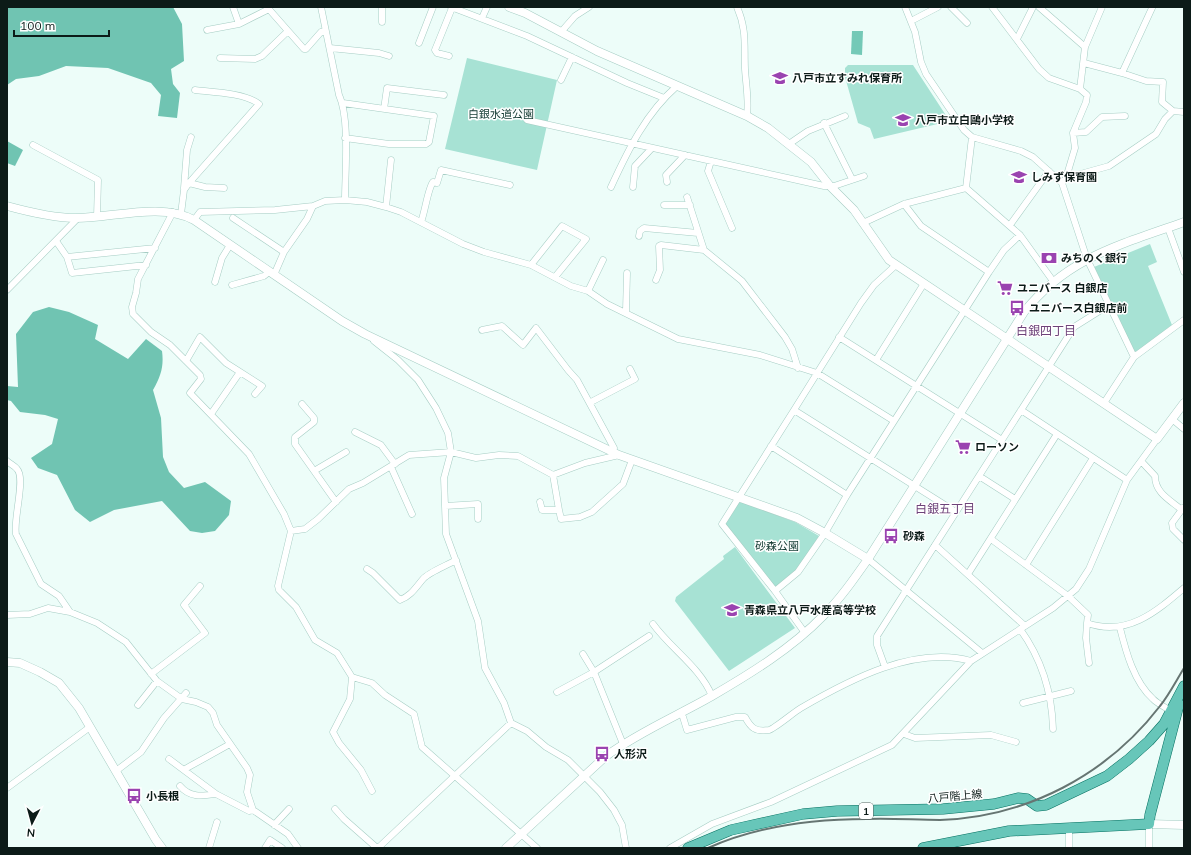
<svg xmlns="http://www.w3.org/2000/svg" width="1191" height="855" font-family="Mulish,'Noto Sans JP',sans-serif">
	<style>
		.green { fill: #a7e2d4 }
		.forest { fill: #70c4b2 }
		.water { fill: #74c9b7 }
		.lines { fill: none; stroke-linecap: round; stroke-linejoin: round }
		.minor-casing { stroke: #a6cdc4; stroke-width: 7 }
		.tertiary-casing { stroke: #a6cdc4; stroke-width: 9 }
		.primary-casing { stroke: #067162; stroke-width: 11 }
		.minor { stroke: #fff; stroke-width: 6 }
		.tertiary { stroke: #fff; stroke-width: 8 }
		.primary { stroke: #67c6b9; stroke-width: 10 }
		.rail { stroke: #667572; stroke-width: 2 }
		.labels { text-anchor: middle; stroke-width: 3; stroke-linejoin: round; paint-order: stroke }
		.shield { fill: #fff; stroke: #555f5d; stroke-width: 1 }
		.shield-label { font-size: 10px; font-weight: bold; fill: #0c1b18 }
		.poi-label { font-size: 11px; font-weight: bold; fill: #0c1b18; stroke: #fff; text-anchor: start }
		.park-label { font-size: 11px; fill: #123a32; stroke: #fff }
		.street-label { font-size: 11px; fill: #0c1b18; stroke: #fff }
		.neighbourhood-label { font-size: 12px; fill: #6e437a; stroke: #fff }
	</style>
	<rect width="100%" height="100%" fill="#edfdf9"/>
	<path class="green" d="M467 58 557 80 537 170 445 149Z
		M848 65H913L947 117 946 122 874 139 870 128 858 123 845 77V68Z
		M1150 244 1157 262 1148 266 1172 325 1137 352 1134 351 1094 267Z
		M741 502 795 522 819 536 797 570 777 587H774L726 526 725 522 738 503Z
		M735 547 795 628 729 671 675 601 676 597 724 559 723 556Z"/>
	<path class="forest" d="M7 7H173L182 24 184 61 171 69 173 84 180 93 177 118 158 116 161 95 151 83 108 68 66 66 39 76 16 79 7 85Z
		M7 141 23 150 15 166 7 163Z
		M49 307 69 312 98 325 95 339 128 359 146 339 162 351C164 366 161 376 153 390L161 418 163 457 169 472 184 488 205 482 231 501 229 515 215 531 202 533 190 531 162 501 114 510 90 522 75 510 57 475 38 468 31 458 52 444 58 419 45 415 20 412 11 401 7 400V386L18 387 16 334 33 312Z"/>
	<path class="water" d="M852 31H863L862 55 851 54Z"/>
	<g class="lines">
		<defs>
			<path id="minor" d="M233 7 239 24 269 9
				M267 7 304 49H306L321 32 325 31
				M321 7 339 95C350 119 345 172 345 200
				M382 7V22
				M451 7 527 36 627 83 664 98
				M737 7C747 30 744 45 745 69 746 85 749 100 747 116
				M905 7 915 32 921 62 926 74 964 130 972 137 1021 151 1033 157 1062 183 1087 259 1134 357
				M951 7 967 23
				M992 7 1039 69 1049 78 1080 89 1087 95 1086 102 1073 133 1075 148 1066 178 1062 183
				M1039 7 1085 47
				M482 18 487 7
				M911 21 938 7
				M207 30 239 24
				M561 32 575 16 589 7
				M1017 39 1033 7
				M419 43 433 7
				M330 48 379 53 389 56
				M449 56 437 53 435 50 452 8
				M220 58 255 59 262 56 288 31
				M1084 63 1122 73 1152 8
				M1122 73 1146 81 1163 82 1162 102 1173 111
				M561 80 572 57
				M1080 89 1085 47 1102 7
				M343 103 434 116 429 142 426 144H389L345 138
				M384 109 387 88 444 95
				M527 120 824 186H834L864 176
				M824 123 852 179
				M1073 133 1086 132 1102 117 1125 116
				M789 144 808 131 845 116
				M33 145 98 180 97 217
				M711 161 708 171 732 228
				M1066 178 1109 166 1156 134 1165 119 1173 111 1184 112
				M667 182 666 175 685 155
				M189 183 205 187 224 188
				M611 187C628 150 646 113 677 86
				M633 187 635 166 652 148
				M184 188 187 150 191 137
				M966 188 1020 235 1053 281
				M687 197 704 250 742 281 785 337 792 349 798 368
				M904 204 921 226 989 272
				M664 205H690
				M386 207 391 160
				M173 212 138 279 136 293 132 307 133 314 151 332 170 345 200 375 201 379 190 393 249 454 284 514 291 531 278 586 279 590 296 607 315 640 337 653 352 677 372 683 385 695 414 714 422 747 537 848
				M181 214 184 190 189 183 259 104C245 93 213 92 195 90
				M233 218 284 252
				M194 220 200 212 275 210 313 206
				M421 222C425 212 428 188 433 182L437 183 441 170 510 185
				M863 223 904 204 966 188 972 137
				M1010 225 1049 171
				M1168 228 1184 272
				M639 236 640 231 644 228 698 233
				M56 241 67 257 72 273 146 265
				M67 257 155 248
				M531 265 562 226 586 239 555 277
				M274 275 284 252 307 219 313 206 325 201 345 200 367 202 386 207 401 212 463 244 484 252 531 265 571 286 588 291 607 304 678 339 760 355 817 373 894 421
				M656 280 660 270 659 246 661 245 704 250
				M215 282 222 258 230 245
				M232 285 264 276 269 272
				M7 290 78 218
				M588 291 603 260
				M626 311 627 273
				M482 330 502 326 523 345 536 328 568 370 577 380 614 448 613 452
				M839 337 1002 440
				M374 341 398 360 418 380 436 408 448 433 451 452 444 478 446 534 478 621 485 668 504 703 511 723 527 731 546 747 568 760 600 792 614 810 622 825 626 848
				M876 360 923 285
				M186 361 200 337 226 363 262 386 255 394
				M591 402 635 379 630 369
				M1104 403 1134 357 1184 320
				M302 404 314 418V422L295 437V444L336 502
				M794 410 861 303 874 285 896 265
				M1021 410 1127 480
				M211 414 240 372
				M1172 419 1184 429
				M355 432 381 445 395 464
				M771 446 847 495
				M7 461C10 464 15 466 17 469 26 478 13 520 16 534L41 584 59 596 70 612
				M1141 461 1155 476C1155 493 1170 500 1182 510
				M391 467 412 514
				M314 471 346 452
				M553 475 559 510
				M979 476 1015 499
				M540 502 542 510H559L561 519 580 517 592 512 623 484 632 460
				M445 506 478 504V519
				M1183 508 1172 523 1173 529 1184 540
				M291 531 305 529 318 519 349 489 363 483 409 455 451 452 476 458 499 455 518 456 553 475 585 463 619 455
				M991 539 1068 596 1088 615 1087 623C1127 637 1156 612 1184 588
				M935 545 1025 626
				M868 559 982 653
				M1026 565 1093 458
				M367 569 373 573 400 600C411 596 416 587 423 579 429 572 448 565 456 560
				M968 574 1057 434
				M775 591 798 572 825 533 847 495 989 272 1004 250 1020 235
				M7 615 30 614 48 608 70 612 97 623 126 642 157 681 182 699 196 702 208 707 213 713 217 725 247 768 250 775 247 792 253 810 288 834 298 848
				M1087 623 1086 638 1089 663
				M653 624C671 649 700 667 712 696
				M1120 628C1126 652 1134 682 1153 699 1158 704 1165 707 1171 711
				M1020 629C1041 658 1052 693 1053 729
				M805 633 775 591 722 524 794 410 956 512
				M583 654 594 672 623 744
				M885 667 877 645V636L1074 327 1109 305
				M151 674 205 633 184 605 200 586
				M352 677 350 699 333 732 339 743 361 770 372 791
				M557 692 594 672 649 636
				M1023 703 1071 691
				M138 705 157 681
				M683 717 687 730 736 717H745C751 728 755 732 769 730 774 729 794 712 801 708 849 680 915 645 971 661
				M904 734 915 738 991 735 1016 742
				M169 759 216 794 249 811 253 810
				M185 769 230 744
				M116 771 141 752 164 718 186 693
				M180 786C190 798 202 796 216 794
				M7 788 90 727
				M335 809 344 819 377 848
				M274 825 289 809
				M209 848 217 822
				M265 848 270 840 282 848
				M378 848 511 723
				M670 848 712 824 771 802 892 745 971 661 1053 608 1076 589 1089 569 1127 480 1157 439
				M1069 848V827
				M1149 848V824"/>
			<path id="tertiary" d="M509 7 525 13 597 51 747 116 768 128 811 162 830 186 854 210 889 260 1157 439 1184 403
				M7 206C29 212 53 218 76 218 113 218 161 202 194 220L342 321 365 334 619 455 797 518 825 533 868 559
				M7 662 20 663 40 672 59 683 79 708 156 840 162 848
				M1149 824 1184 825
				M506 848 606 756C639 732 677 716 712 696 750 674 792 648 823 616 840 599 854 579 868 559L1024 312C1068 257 1120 245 1184 222"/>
			<path id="primary" d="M688 848 731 830 803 814 837 811 943 809 994 804 1018 798 1027 799 1037 806 1046 805 1107 776 1129 759 1149 741 1164 724 1184 686
				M923 848 1009 831 1149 824 1150 815 1179 704"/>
		</defs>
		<use href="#minor" class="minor-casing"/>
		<use href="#tertiary" class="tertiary-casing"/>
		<use href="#primary" class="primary-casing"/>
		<use href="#minor" class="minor"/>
		<use href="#tertiary" class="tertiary"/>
		<use href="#primary" class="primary"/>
		<path class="rail" d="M708 848C757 826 814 819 867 819 891 818 916 820 940 820 1027 817 1107 775 1160 706 1169 695 1176 681 1184 668"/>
	</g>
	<defs>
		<symbol id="school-bare" viewBox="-9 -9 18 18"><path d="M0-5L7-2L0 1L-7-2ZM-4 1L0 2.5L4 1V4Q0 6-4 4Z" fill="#9a43b0" stroke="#fff" stroke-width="2.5" paint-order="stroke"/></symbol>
		<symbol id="bank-bare" viewBox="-9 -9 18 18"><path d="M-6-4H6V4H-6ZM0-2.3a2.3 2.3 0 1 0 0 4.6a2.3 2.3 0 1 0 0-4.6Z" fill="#9a43b0" stroke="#fff" stroke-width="2.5" paint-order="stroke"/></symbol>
		<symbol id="supermarket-bare" viewBox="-9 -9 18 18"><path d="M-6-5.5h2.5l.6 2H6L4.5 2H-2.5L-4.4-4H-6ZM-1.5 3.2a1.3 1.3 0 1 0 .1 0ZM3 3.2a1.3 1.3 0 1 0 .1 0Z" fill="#9a43b0" stroke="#fff" stroke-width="2.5" paint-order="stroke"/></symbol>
		<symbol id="bus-bare" viewBox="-9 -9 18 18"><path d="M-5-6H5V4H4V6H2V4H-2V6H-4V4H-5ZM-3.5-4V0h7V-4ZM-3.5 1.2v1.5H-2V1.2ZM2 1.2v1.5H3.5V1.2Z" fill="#9a43b0" stroke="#fff" stroke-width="2.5" paint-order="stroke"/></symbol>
	</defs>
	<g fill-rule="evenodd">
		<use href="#school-bare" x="769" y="67" width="22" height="22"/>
		<use href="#school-bare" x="892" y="109" width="22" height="22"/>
		<use href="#school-bare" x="1008" y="166" width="22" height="22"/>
		<use href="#bank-bare" x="1038" y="247" width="22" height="22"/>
		<use href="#supermarket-bare" x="994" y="277" width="22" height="22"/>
		<use href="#bus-bare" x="1006" y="297" width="22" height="22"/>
		<use href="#supermarket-bare" x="952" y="436" width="22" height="22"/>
		<use href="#bus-bare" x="880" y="525" width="22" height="22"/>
		<use href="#school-bare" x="721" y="599" width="22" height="22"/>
		<use href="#bus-bare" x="591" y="743" width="22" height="22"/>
		<use href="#bus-bare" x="123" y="785" width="22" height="22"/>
	</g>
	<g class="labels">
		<rect class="shield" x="859" y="803" width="14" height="16" rx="3"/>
		<g class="shield-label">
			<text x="866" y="815">1</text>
		</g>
		<g class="poi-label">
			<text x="792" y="82">八戸市立すみれ保育所</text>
			<text x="915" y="124">八戸市立白鷗小学校</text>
			<text x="1031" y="181">しみず保育園</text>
			<text x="1061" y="262">みちのく銀行</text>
			<text x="1017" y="292">ユニバース 白銀店</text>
			<text x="1029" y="312">ユニバース白銀店前</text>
			<text x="975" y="451">ローソン</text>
			<text x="903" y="540">砂森</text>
			<text x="744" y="614">青森県立八戸水産高等学校</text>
			<text x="614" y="758">人形沢</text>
			<text x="146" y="800">小長根</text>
		</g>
		<g class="park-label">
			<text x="501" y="118">白銀水道公園</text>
			<text x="777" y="550">砂森公園</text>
		</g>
		<g class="street-label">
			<text transform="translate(955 796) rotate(-5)" y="4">八戸階上線</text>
		</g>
		<g class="neighbourhood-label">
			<text x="1046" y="335">白銀四丁目</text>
			<text x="945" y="513">白銀五丁目</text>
		</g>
	</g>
	<rect width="1191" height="855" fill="none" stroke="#0c1b18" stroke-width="16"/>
	<g transform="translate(32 823) rotate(186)" stroke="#ffffff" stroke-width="3" paint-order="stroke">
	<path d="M0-3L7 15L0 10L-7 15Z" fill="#0c1b18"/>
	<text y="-6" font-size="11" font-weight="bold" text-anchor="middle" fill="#0c1b18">N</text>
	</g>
	<path d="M14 30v6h95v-6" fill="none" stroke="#0c1b18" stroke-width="2"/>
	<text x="20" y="30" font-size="12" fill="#0c1b18" stroke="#ffffff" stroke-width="3" paint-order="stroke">100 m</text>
</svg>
